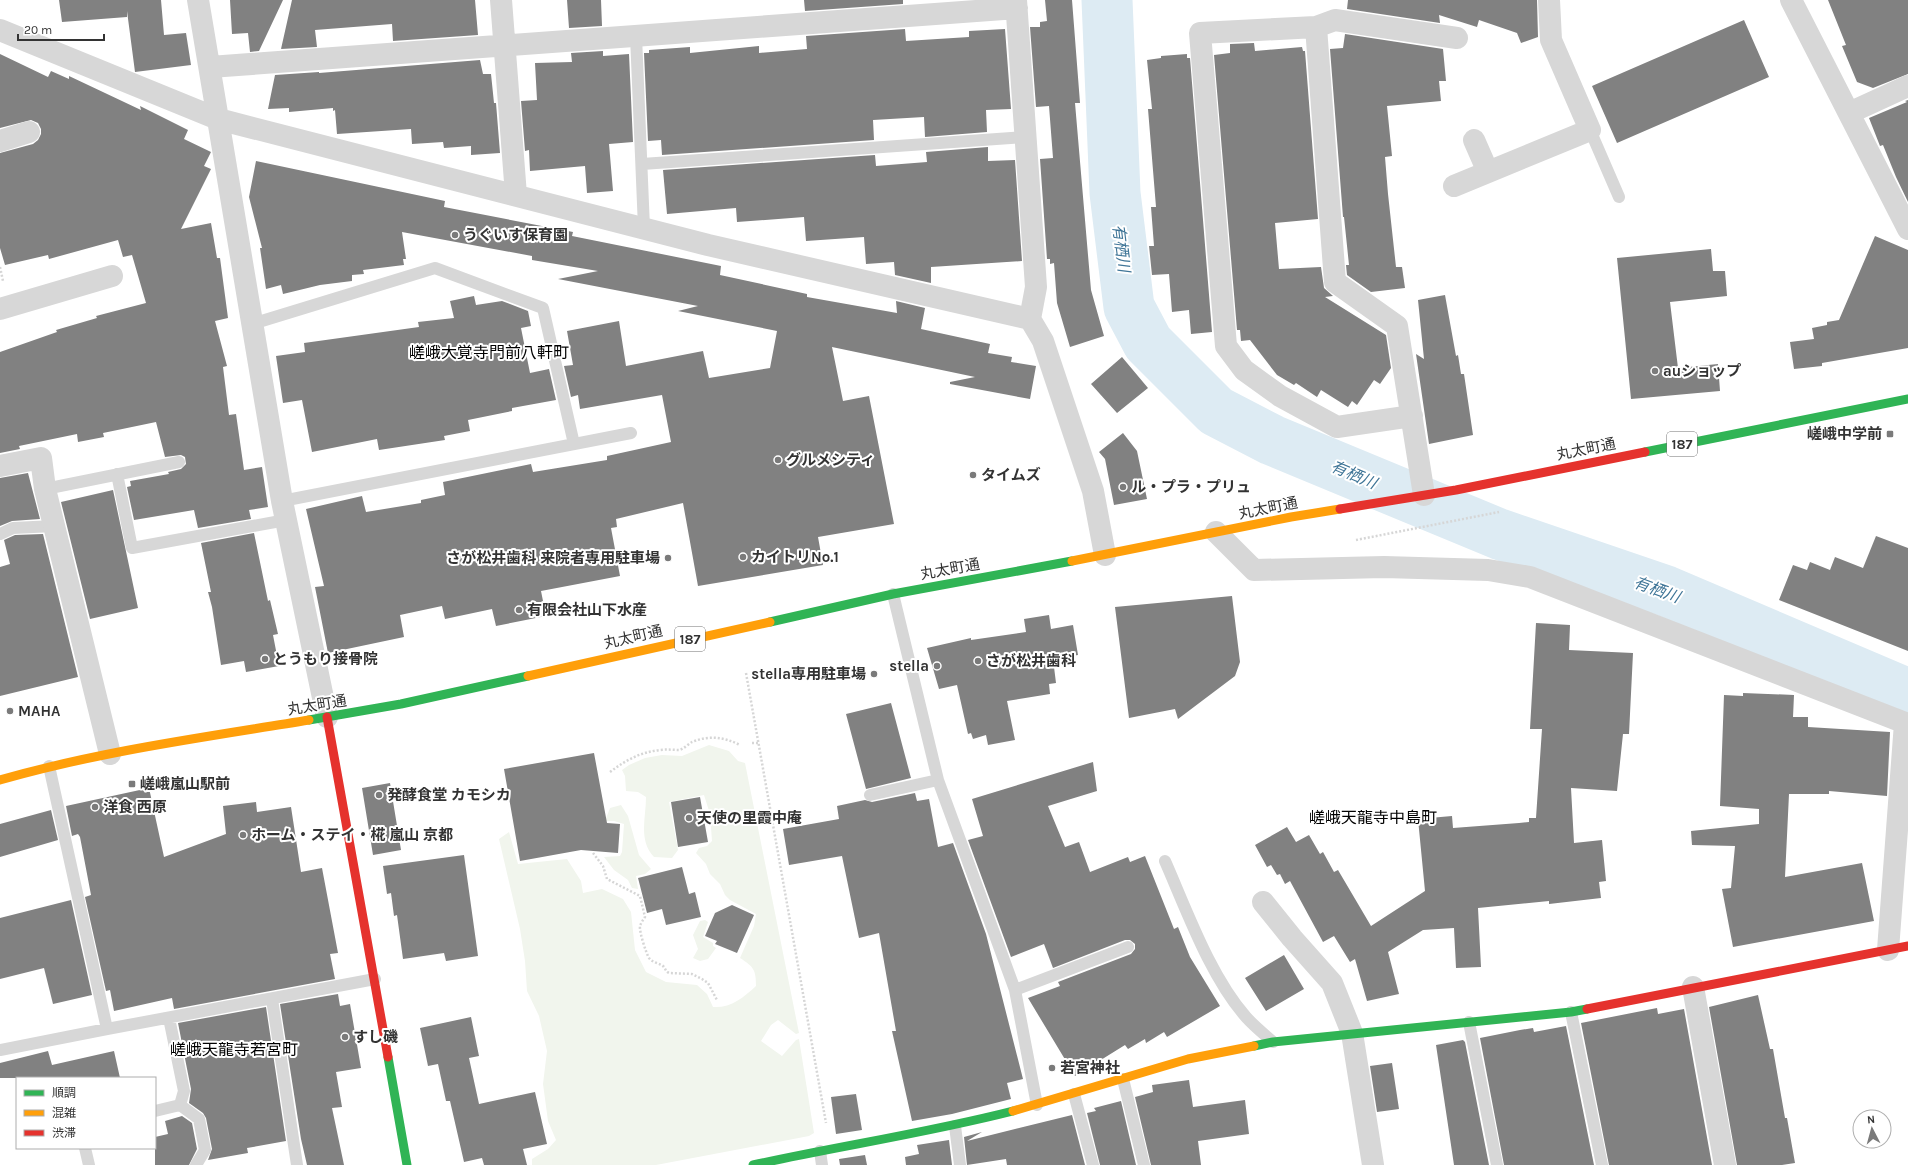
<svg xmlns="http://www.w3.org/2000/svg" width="1908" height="1165" font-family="Karla,'Noto Sans JP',sans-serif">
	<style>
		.green { fill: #f1f5ed }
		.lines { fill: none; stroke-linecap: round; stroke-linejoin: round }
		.river { stroke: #ddebf3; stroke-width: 51 }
		.building { fill: #818181 }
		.path { stroke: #d6d6d6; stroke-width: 2.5; stroke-dasharray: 2 2; stroke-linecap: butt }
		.lane { stroke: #d7d7d7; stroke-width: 12 }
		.street { stroke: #d7d7d7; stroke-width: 22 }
		.fast { stroke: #30b455; stroke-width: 9 }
		.slow { stroke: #ff9f0a; stroke-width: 9 }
		.jam { stroke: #e5322d; stroke-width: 9 }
		.poi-dot { fill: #7a7a7a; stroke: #fff; stroke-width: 1.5 }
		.labels { text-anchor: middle; stroke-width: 4; stroke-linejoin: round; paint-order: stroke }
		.shield { fill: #fff; stroke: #707070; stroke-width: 1 }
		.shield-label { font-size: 14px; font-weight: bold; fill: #333 }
		.poi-label { font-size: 15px; font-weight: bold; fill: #333; stroke: #fff; text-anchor: start }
		.street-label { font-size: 15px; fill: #333; stroke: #fff }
		.water-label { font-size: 16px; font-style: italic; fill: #3f7597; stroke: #fff }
		.neighbourhood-label { font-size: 16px; fill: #000; stroke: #fff }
	</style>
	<rect width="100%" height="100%" fill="#fff"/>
	<path class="green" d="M709 745 729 751 738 761 745 763 799 1033 796 1034 778 1020 771 1025 761 1041 782 1056 796 1040 799 1039 814 1133 809 1136 783 1141 656 1165H532V1159L548 1149 556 1140 548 1121 543 1084 547 1051 539 1016 527 991 525 961 520 929 499 839 509 832 518 864 567 859 581 881 583 893 602 889 623 899 631 912 635 950 646 972 666 982 697 985 707 994 713 1007C731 1008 743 998 756 986 756 970 754 967 740 958L754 926 756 914 730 900 725 895 720 884 710 874 706 864 696 853 699 848 707 846 712 841 710 814 704 795 669 802 678 850 672 858 654 857C638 840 646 818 646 797L638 792 626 791 625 776 622 770 629 765 645 758 662 755 682 756Z
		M621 805 628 816 639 855 651 869 645 874 636 876 638 889 632 888 628 880 614 870 604 857 620 856 622 852 624 824 614 821H605L610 808Z
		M705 920 708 922 703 937 713 943V946L716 948 708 959 700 961 693 958 698 949 693 935 700 921Z"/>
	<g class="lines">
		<path class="river" d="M1107 0 1115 193 1129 307 1148 343 1216 411 1272 440 1499 534 1666 591 1908 694"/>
	</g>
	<path class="building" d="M59 0H161L164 35 186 33 191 65 135 72 127 11V17L62 22Z
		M230 0H283L259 51 250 52 248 33 232 34Z
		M292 0H475L478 35 393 41 392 24 315 30 317 47 281 49Z
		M567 0H601L602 26 569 28Z
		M804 0H903V4L805 11Z
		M1045 0H1072L1080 103H1075L1091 290 1104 336 1070 347 1057 303 1054 263 1050 264V259H1047L1040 159 1053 158 1049 106 1036 107 1030 27H1040V22L1047 21Z
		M1348 0H1537L1538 37 1521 43 1517 33 1479 20 1477 27 1439 15 1440 23 1347 9Z
		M1828 0H1908V74L1873 88 1857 82 1842 46 1846 45Z
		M1744 20 1769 77 1617 143 1592 86Z
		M905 29 906 41 969 37V31L1005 29 1011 109 986 110 987 132 925 137 924 117 873 120 874 140 662 155 661 140 648 141 644 53H649V50L690 47V53L759 46V53L807 49 806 36Z
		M1345 34 1443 49 1446 81H1439L1441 101 1387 106 1392 156 1385 157 1388 194 1396 267H1402L1405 288 1371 292 1347 275 1346 265H1349L1344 217H1343L1330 49 1343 48Z
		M1254 43 1255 51 1302 47 1303 51H1305L1318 219 1275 223 1279 269 1321 267 1324 288 1333 296 1325 297 1386 335 1391 368 1380 384 1374 380 1357 405 1352 401 1348 407 1321 390 1317 397 1296 383 1294 385 1277 375 1250 340 1241 341 1240 330H1237L1214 55 1230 53V44Z
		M603 51V56L629 54 633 142 609 144 613 191 587 193 585 166 530 171 529 150 525 151 521 101 537 100 535 63 572 62 571 53Z
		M0 54 48 77 51 71 69 79V76L141 110 140 106 188 130 184 139 211 152 204 166 211 169 181 229 211 223 217 258H220L228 318 215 321 227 366 223 367 229 415 236 414 244 470 262 467 268 507 249 510 251 519 198 528 194 510 134 520 127 487 131 486 130 481 169 474 168 472 181 469 186 464 185 457 181 455 165 457 156 422 103 433 104 437 78 442 77 434 19 446 20 449 0 453V352L57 332 56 330 97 318 96 316 146 303 132 255 123 257 118 240 49 259 48 255 5 265 0 248V153L33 144 38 140 41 134V129L38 123 31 120 0 128Z
		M1187 54V58H1190L1212 332 1191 334 1189 310 1172 312 1169 274 1152 275 1149 246H1154L1151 207H1156L1148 109H1152L1147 60 1161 58V56Z
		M480 60 483 74H491L494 103H496L500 153 471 155V146L444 148 443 142 412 144 411 129 337 134 335 110 333 111V108L289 112V108L268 109 275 75 319 72V73Z
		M1908 100V202L1896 177 1883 145 1880 146 1869 118 1907 102 1905 101Z
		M988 147V161L1015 160 1022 261 931 267V283L895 275 894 262 866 264 864 237 806 241 804 217 737 222 736 208 667 214 663 170 875 155 876 166 927 162 926 152Z
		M256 161 445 201 444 207 573 232 572 236 721 266 720 275 807 294V297L897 313 896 301 925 308 921 329 990 344 988 353 1012 357 1011 362 1036 366 1030 399 950 384V382L975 377 832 347 843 401 869 396 894 524 818 537 823 565 698 586 683 503 616 519 617 527 611 528 620 576 541 591 546 616 496 626 492 609 445 619 442 606 400 615 404 637 328 653 315 587 324 586 306 509 362 496 366 512 421 503V500L445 495 443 482 531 464 533 472 607 460V456L671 442 662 395 580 409 578 395 571 397 564 366 573 365 567 331 619 321 626 366 703 351 709 378 770 368 777 331 678 311 698 306 558 279 598 271 532 260V256L402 232 406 259H403L404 265 363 270 364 274 352 275V281L320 285 283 294 281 285 266 289 260 248H262L249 197Z
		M1875 236 1908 250V348L1822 363V366L1794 369 1790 342 1814 339 1812 328 1827 325V322L1839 320Z
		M1711 249 1713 271H1725L1727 296 1670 302 1678 368 1718 364 1720 391 1631 399 1617 258Z
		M1445 295 1456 356 1458 355 1461 374H1464L1473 435 1429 444 1416 354 1424 359 1418 300Z
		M474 296 476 305 502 301 528 311 531 326 521 328 530 373 549 369 556 400 512 408V411L468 420 470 431 444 436 445 440 379 450 377 439 312 452 302 400 283 403 276 356 305 352 304 343 419 327 418 322 454 318 450 301Z
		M1122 357 1148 388 1117 413 1091 384Z
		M1123 433 1137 451 1147 499 1114 505 1105 459 1099 452Z
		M28 473 40 519 12 521 0 526V478Z
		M113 490 138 608 90 619 61 502Z
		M254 533 268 601 270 600 278 634 273 635 279 666 246 672 244 661 221 665 212 607 208 592H211L201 543Z
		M43 534 78 677 0 696V567L10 564 4 540 15 535Z
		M1876 536 1908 548V651L1779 600 1793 565 1807 570 1810 562 1830 570 1835 557 1863 568Z
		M1232 596 1240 662 1235 676 1178 719 1175 709 1129 718 1115 607Z
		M1049 615 1051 629 1073 625 1078 655 1053 659 1056 683 1049 684 1050 694 1007 701 1015 740 988 745 986 735 973 739 971 733 968 734 957 685 939 689 927 648 971 638V640L1026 632 1024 619Z
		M1536 623 1570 625 1569 650 1633 653 1629 734H1623L1617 791 1571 788 1574 843 1602 840 1606 881 1599 882 1601 898 1549 904V901L1478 908 1481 967 1456 968 1454 928 1423 930 1388 952 1399 994 1367 1001 1355 959 1350 962 1334 936 1323 942 1290 881 1285 884 1280 874 1277 875 1271 865 1267 867 1255 845 1287 827 1296 842 1309 835 1320 854 1323 852 1334 872 1338 870 1371 926 1425 891 1418 819 1452 816 1453 828 1519 823 1529 822V818H1536L1542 729H1530Z
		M1743 693 1794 695 1793 717H1808V727L1890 732 1887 796 1829 791V794H1789L1785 877 1862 863 1874 921 1733 947 1722 889 1731 888 1735 846 1692 845 1691 831 1759 824V809L1720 806 1724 695 1743 696Z
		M891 703 911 778 866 789 846 714Z
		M594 753 607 823 620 824 618 853 581 850 520 861 504 769Z
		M1093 762 1097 791 1048 806 1065 847 1079 842 1090 872 1128 857 1130 862 1145 856 1174 929 1178 927 1190 957 1220 1006 1167 1037 1164 1032 1146 1043 1145 1039 1128 1049 1125 1045 1075 1076 1028 998 1060 986 1058 982 1131 954 1135 949V944L1130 940H1125L1053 968 1044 944 1011 957 968 840 983 836 972 799Z
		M390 783 401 850 373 855 362 788Z
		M149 788 164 857 226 834 223 806 256 802 257 812 291 807 301 872 322 868 338 953 330 954 335 979 174 1009 172 998 114 1011 110 990 106 991 85 897 91 895 80 837 78 834 72 836 66 806Z
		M915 793 917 801 929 799 938 847 953 843 986 934 1023 1079 1007 1083 1011 1099 952 1114 912 1121 892 1031H896L879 933 859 938 842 856 789 865 783 829 839 819 837 806 865 800 872 802Z
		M700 797 708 842 678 847 671 802Z
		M51 810 58 840 0 857V824Z
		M464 855 478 956 446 961 444 953 403 959 397 915 394 916 391 893 387 894 383 866Z
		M682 867 689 894 695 892 701 917 666 925 662 909 647 913 638 878Z
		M71 900 92 995 53 1004 44 968 0 979V918Z
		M732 905 754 915 737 953 715 944 717 941 705 936 715 913Z
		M1284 955 1304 989 1266 1011 1245 978Z
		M338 994 340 1006 350 1004 361 1068 336 1072 342 1107 332 1108 344 1165H307L301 1139 280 1004Z
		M1758 995 1770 1049H1773L1785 1118H1787L1795 1163 1782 1165H1737L1709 1007Z
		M266 1007 286 1141 247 1148 248 1153 208 1160 212 1149 206 1118 203 1113 189 1103 191 1089 178 1023Z
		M1657 1008 1658 1014 1684 1009 1712 1165H1609L1581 1023Z
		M471 1017 479 1056 469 1058 479 1104 535 1092 547 1144 523 1149 527 1165H484L482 1158 464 1162 450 1101H446L438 1064 428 1066 420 1028Z
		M1566 1026 1594 1165H1504L1480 1038 1520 1030 1533 1028 1534 1032Z
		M1463 1040 1465 1042 1489 1165H1454L1436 1045Z
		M48 1051 52 1065 114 1051 120 1078H0V1063Z
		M1392 1063 1399 1109 1377 1112 1370 1066Z
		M1189 1080 1193 1107 1245 1100 1249 1134 1198 1141 1201 1165H1151L1135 1097 1153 1092 1152 1085Z
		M856 1094 862 1130 836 1134 831 1097Z
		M1121 1101 1136 1165H1100L1087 1113 1096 1111 1094 1108Z
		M1072 1115 1085 1165H1007L1006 1159 967 1165 964 1137 982 1132 967 1141Z
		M182 1116 192 1123 197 1149 189 1165H155V1137L168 1134 165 1121Z
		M949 1140 952 1165H906L905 1157 919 1154 917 1145Z
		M865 1155 867 1165H840L839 1159Z"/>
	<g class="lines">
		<path class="path" d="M0 267 3 281
			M1356 540 1499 512
			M746 673 826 1123
			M752 743H758
			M610 772C626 760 641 752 660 750 667 749 673 750 679 750 684 749 688 744 692 742 709 735 724 737 740 745
			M593 853 603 866 607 879 640 896 645 917C643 920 641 923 640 926 639 931 646 953 649 958 653 963 659 963 663 966 666 969 665 971 669 973L692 974 702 979 708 983 717 1000"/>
		<path class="lane" d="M636 36 644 228
			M1590 130 1619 197
			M642 164 1026 137
			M252 324 435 268 543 308 574 444
			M117 474 132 548 286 520
			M45 489 179 462
			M282 501 631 433
			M0 534 13 528 54 526
			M893 594 938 780
			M49 766 107 1029 375 979
			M870 795 938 780 1015 990 1037 1105
			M1165 861C1187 911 1210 976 1246 1017 1254 1026 1264 1034 1273 1042
			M1015 990 1128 947
			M272 999 297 1165
			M1571 1012 1602 1165
			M169 1018 184 1091 180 1105
			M1469 1022 1497 1165
			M0 1050 107 1029
			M1123 1079 1144 1165
			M1074 1094 1093 1165
			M155 1111 180 1105 199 1119 205 1150 196 1165
			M955 1126 960 1165
			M85 1148 89 1165
			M820 1151 822 1165"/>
		<path class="street" d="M198 0 282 501 327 717
			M501 0 516 195
			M1016 0 1036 287 1030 319 1043 341 1093 491 1105 555
			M1791 0 1908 229
			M1316 27 1335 282 1397 326 1424 495
			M0 30 218 119 708 245 1030 319
			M210 67 1017 8
			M1849 113 1908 86
			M1474 140 1488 172
			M0 141 29 132
			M1454 186 1590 130 1551 40 1549 0
			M0 309 112 276
			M1412 416 1337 427 1280 396 1244 370 1226 346 1200 33 1316 27 1335 20 1457 38
			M0 466 41 458 45 489 110 754
			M1216 532 1254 570 1384 567 1488 570 1530 577 1908 724
			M1263 902 1292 938 1332 983 1352 1033 1373 1165
			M1888 950 1905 723
			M1693 987 1725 1165"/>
		<path class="fast" d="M1645 452 1908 399
			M770 622 893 594 1072 561
			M309 720 401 704 528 676
			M1254 1046 1273 1042 1571 1012 1587 1009
			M388 1057 407 1165
			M753 1165C839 1146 927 1133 1013 1111"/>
		<path class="slow" d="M1072 561 1291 517 1340 509
			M528 676 770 622
			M0 780C101 751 206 737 309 720
			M1013 1111 1188 1059 1254 1046"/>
		<path class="jam" d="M1340 509 1456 490 1645 452
			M327 717 388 1057
			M1587 1009 1908 946"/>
	</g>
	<g class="poi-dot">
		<circle cx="455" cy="235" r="4"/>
		<circle cx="1655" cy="371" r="4"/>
		<rect x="1886" y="430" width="8" height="8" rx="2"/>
		<circle cx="778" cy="460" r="4"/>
		<circle cx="973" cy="475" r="4"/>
		<circle cx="1123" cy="487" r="4"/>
		<circle cx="743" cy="557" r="4"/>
		<circle cx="668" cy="558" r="4"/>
		<circle cx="519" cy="610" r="4"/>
		<circle cx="265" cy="659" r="4"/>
		<circle cx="978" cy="661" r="4"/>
		<circle cx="937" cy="666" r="4"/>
		<circle cx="874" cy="674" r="4"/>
		<circle cx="10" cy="711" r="4"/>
		<rect x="128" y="780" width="8" height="8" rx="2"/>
		<circle cx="379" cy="795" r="4"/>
		<circle cx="95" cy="807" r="4"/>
		<circle cx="689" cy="818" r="4"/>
		<circle cx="243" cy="835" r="4"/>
		<circle cx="345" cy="1037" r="4"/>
		<circle cx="1052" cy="1068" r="4"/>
	</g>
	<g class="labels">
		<g class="shield">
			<rect x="1667" y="432" width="30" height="24" rx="3"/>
			<rect x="675" y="627" width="30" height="24" rx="3"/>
		</g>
		<g class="shield-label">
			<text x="1682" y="449">187</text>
			<text x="690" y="644">187</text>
		</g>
		<g class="poi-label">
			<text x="463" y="240">うぐいす保育園</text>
			<text x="1663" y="376">auショップ</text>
			<text x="1882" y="439" text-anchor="end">嵯峨中学前</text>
			<text x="786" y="465">グルメシティ</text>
			<text x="981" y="480">タイムズ</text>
			<text x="1131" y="492">ル・プラ・プリュ</text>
			<text x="751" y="562">カイトリNo.1</text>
			<text x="660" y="563" text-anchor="end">さが松井歯科 来院者専用駐車場</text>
			<text x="527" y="615">有限会社山下水産</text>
			<text x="273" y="664">とうもり接骨院</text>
			<text x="986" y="666">さが松井歯科</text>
			<text x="929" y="671" text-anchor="end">stella</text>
			<text x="866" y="679" text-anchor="end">stella専用駐車場</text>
			<text x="18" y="716">MAHA</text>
			<text x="140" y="789">嵯峨嵐山駅前</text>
			<text x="387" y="800">発酵食堂 カモシカ</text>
			<text x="103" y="812">洋食 西原</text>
			<text x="697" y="823">天使の里霞中庵</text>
			<text x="251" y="840">ホーム・ステイ・椛 嵐山 京都</text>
			<text x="353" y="1042">すし磯</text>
			<text x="1060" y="1073">若宮神社</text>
		</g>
		<g class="street-label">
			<text transform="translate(1586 449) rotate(-11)" y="5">丸太町通</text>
			<text transform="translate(1268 508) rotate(-11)" y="5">丸太町通</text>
			<text transform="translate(950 569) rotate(-10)" y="5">丸太町通</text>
			<text transform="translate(633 637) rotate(-13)" y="5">丸太町通</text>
			<text transform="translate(317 705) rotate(-9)" y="5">丸太町通</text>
		</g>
		<g class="water-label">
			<text transform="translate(1122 248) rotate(83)" y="6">有栖川</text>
			<text transform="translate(1354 474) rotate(23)" y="6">有栖川</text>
			<text transform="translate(1657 589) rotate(20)" y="6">有栖川</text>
		</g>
		<g class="neighbourhood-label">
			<text x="489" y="358">嵯峨大覚寺門前八軒町</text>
			<text x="1373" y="823">嵯峨天龍寺中島町</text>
			<text x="234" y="1055">嵯峨天龍寺若宮町</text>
		</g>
	</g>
	<rect x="16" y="1077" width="140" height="72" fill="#ffffff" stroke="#adadad"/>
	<rect x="24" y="1090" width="20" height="6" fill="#30b455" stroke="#adadad"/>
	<text x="52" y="1097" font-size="12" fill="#333333">順調</text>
	<rect x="24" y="1110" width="20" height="6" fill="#ff9f0a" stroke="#adadad"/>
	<text x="52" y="1117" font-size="12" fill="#333333">混雑</text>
	<rect x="24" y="1130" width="20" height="6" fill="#e5322d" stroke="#adadad"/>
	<text x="52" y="1137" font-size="12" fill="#333333">渋滞</text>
	<g transform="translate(1872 1129) rotate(354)"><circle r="19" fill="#ffffff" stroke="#adadad"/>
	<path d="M0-3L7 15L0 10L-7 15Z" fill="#7a7a7a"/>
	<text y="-6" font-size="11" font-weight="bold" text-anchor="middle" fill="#333333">N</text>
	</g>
	<path d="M18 34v6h86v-6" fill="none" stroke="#333333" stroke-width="2"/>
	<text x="24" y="34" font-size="12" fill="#333333" stroke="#ffffff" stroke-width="3" paint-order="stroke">20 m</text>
</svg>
